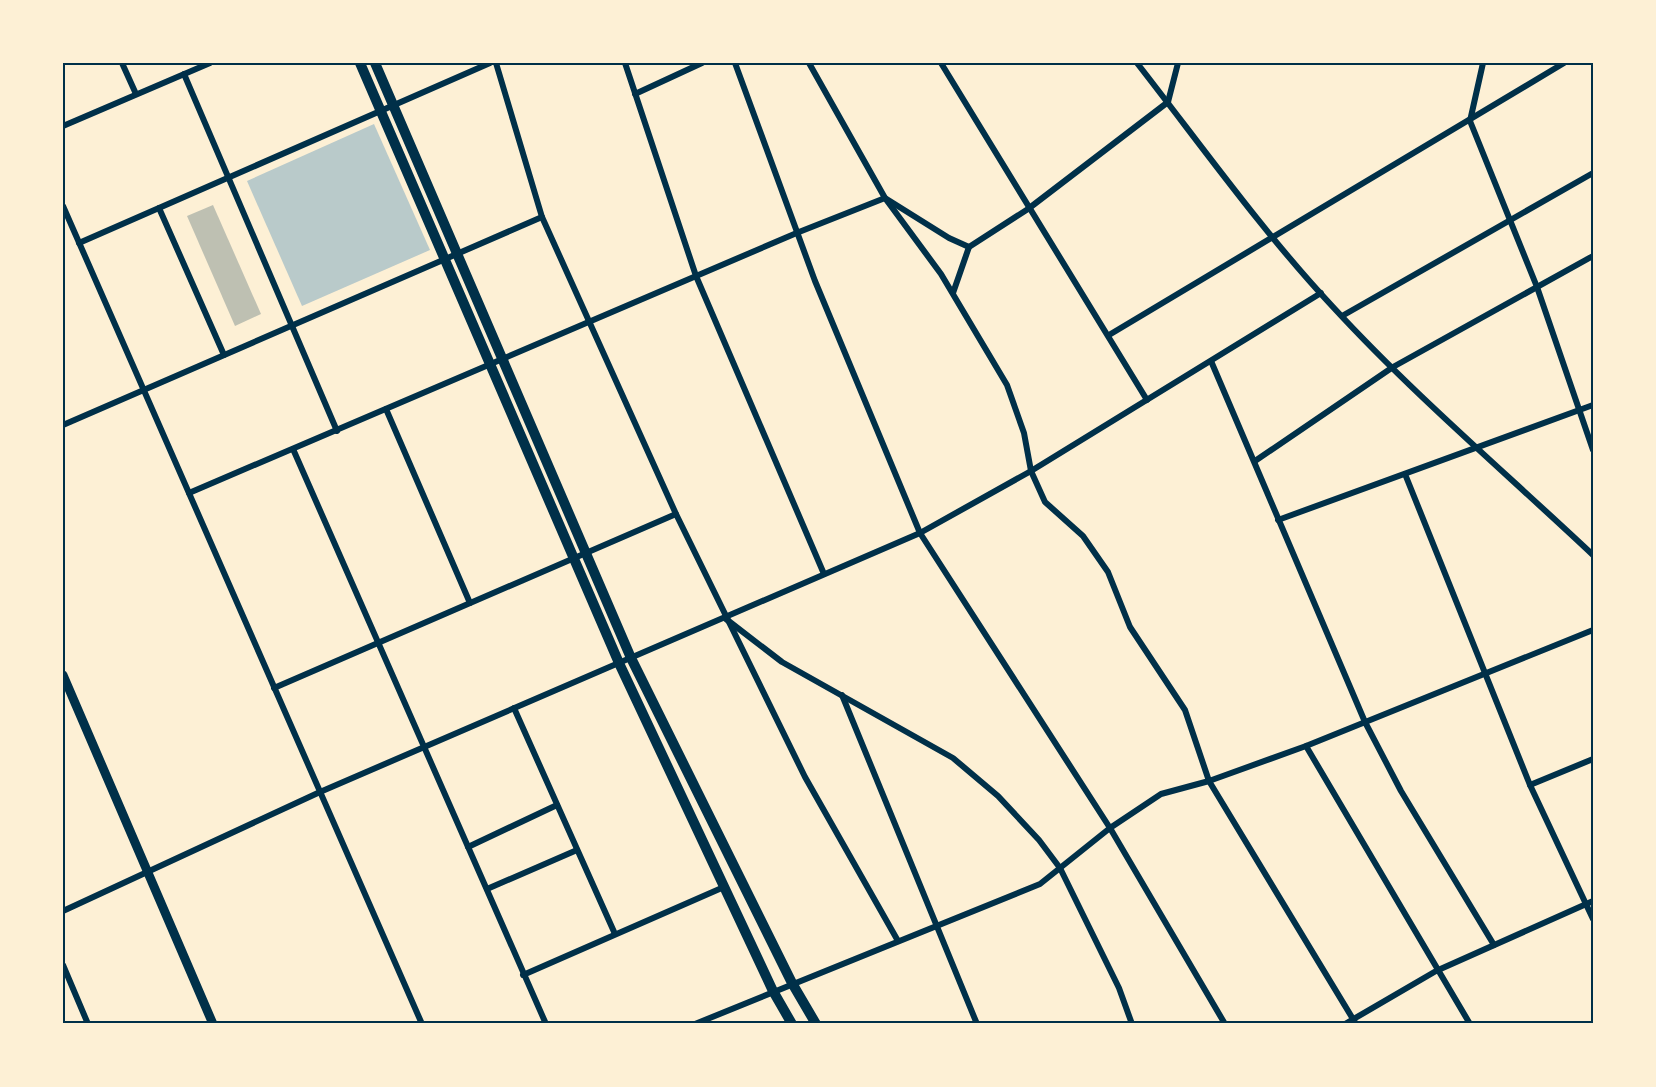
<svg xmlns="http://www.w3.org/2000/svg" width="1656" height="1087" viewBox="0 0 1656 1087" font-family="'Exo 2',sans-serif">
	<style>
		.green { fill: #b9caca }
		.building { fill: #bec0b2 }
		.lines { fill: none; stroke-linecap: round; stroke-linejoin: round }
		.minor { stroke: #003049; stroke-width: 6 }
		.tertiary { stroke: #003049; stroke-width: 9 }
		.secondary { stroke: #003049; stroke-width: 10 }
		.neatline { fill: none; stroke: #003049; stroke-width: 2 }
	</style>
	<rect width="100%" height="100%" fill="#fdf0d5"/>
	<path class="green" d="M 374,124 L 430,250 L 302,306 L 247,181 Z"/>
	<path class="building" d="M 213,205 L 261,314 L 235,326 L 187,216 Z"/>
	<g class="lines">
		<g class="minor">
			<path d="M 122,63 L 136,94"/>
			<path d="M 496,63 L 542,217 L 676,514 L 805,777 L 898,941"/>
			<path d="M 625,63 L 696,276 L 824,574"/>
			<path d="M 735,63 L 815,281 L 920,533 L 1110,828 L 1225,1024"/>
			<path d="M 809,63 L 885,198 L 941,274 L 1007,385 L 1024,433 L 1031,471 L 1045,502 L 1083,536 L 1108,572 L 1130,627 L 1185,710 L 1209,781 L 1356,1024"/>
			<path d="M 941,63 L 1147,400"/>
			<path d="M 1137,63 C 1201,145 1262,231 1333,307 C 1414,395 1506,473 1593,555"/>
			<path d="M 1483,63 L 1470,121 L 1537,287 L 1593,450"/>
			<path d="M 184,74 L 337,431"/>
			<path d="M 635,94 L 702,63"/>
			<path d="M 1168,102 L 1178,63"/>
			<path d="M 63,126 L 210,63"/>
			<path d="M 63,206 L 422,1024"/>
			<path d="M 159,208 L 224,355"/>
			<path d="M 79,243 L 490,63"/>
			<path d="M 953,293 L 969,247 L 1028,209 L 1168,102"/>
			<path d="M 1342,316 L 1593,173"/>
			<path d="M 1109,335 L 1564,63"/>
			<path d="M 1211,361 L 1365,722 L 1401,791 L 1494,945"/>
			<path d="M 386,409 L 470,603"/>
			<path d="M 63,425 L 542,217"/>
			<path d="M 293,449 L 546,1024"/>
			<path d="M 1255,461 L 1393,367 L 1593,256"/>
			<path d="M 1405,474 L 1530,785 L 1593,919"/>
			<path d="M 189,493 L 799,232 L 885,198 L 949,238 L 969,247"/>
			<path d="M 1278,520 L 1593,405"/>
			<path d="M 726,619 L 782,662 L 953,758 L 998,796 L 1039,840 L 1060,868 L 1119,988 L 1132,1024"/>
			<path d="M 274,688 L 676,514"/>
			<path d="M 842,695 L 977,1024"/>
			<path d="M 514,708 L 615,934"/>
			<path d="M 1306,746 L 1470,1024"/>
			<path d="M 1530,785 L 1593,759"/>
			<path d="M 468,847 L 557,805"/>
			<path d="M 487,889 L 577,850"/>
			<path d="M 63,911 L 320,792 L 920,533 L 1031,471 L 1321,293"/>
			<path d="M 63,965 L 88,1024"/>
			<path d="M 523,975 L 724,887"/>
			<path d="M 695,1024 L 1040,884 L 1110,828 L 1161,794 L 1209,781 L 1306,746 L 1593,630"/>
			<path d="M 1345,1024 L 1436,971 L 1593,901"/>
		</g>
		<path class="tertiary" d="M 63,675 L 213,1024"/>
		<g class="secondary">
			<path d="M 360,63 L 619,663 L 773,991 L 792,1024"/>
			<path d="M 375,63 L 631,658 L 792,983 L 816,1024"/>
		</g>
	</g>
	<rect width="1656" height="1087" fill="none" stroke="#fdf0d5" stroke-width="129"/>
	<rect x="64" y="64" width="1528" height="958" class="neatline"/>
</svg>
